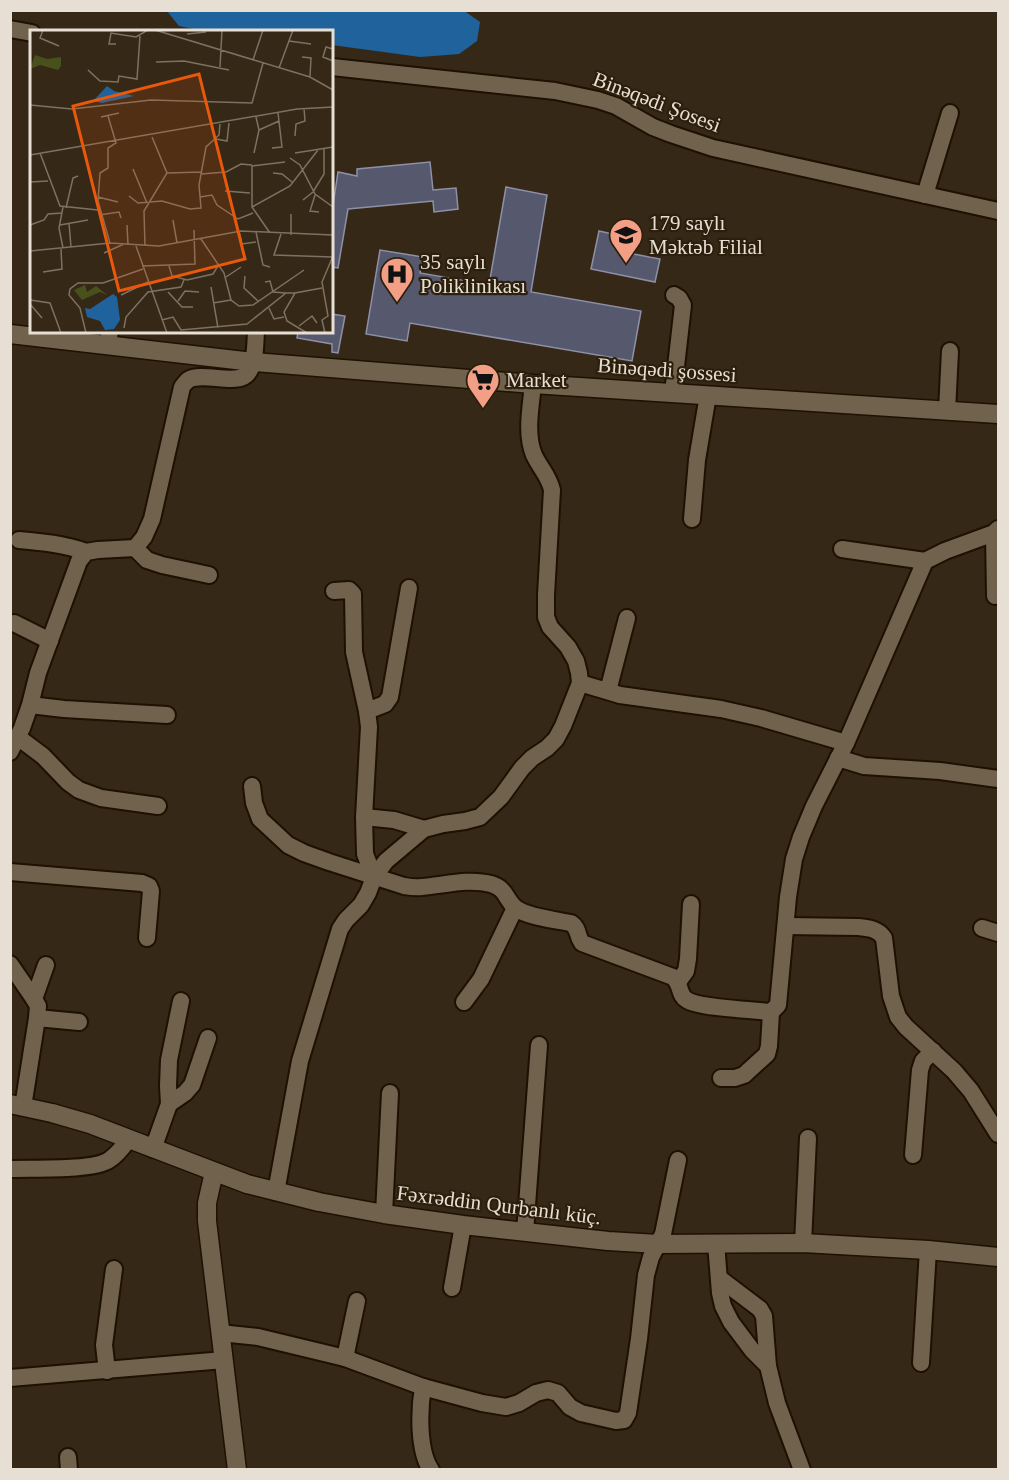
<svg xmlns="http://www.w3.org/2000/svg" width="1009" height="1480" viewBox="0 0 1009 1480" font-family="Georgia,serif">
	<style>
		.water { fill: #20639c }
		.building { fill: #56586e; stroke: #8e90a8; stroke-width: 1.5 }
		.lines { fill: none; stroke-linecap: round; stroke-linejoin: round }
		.street-casing { stroke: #1d1102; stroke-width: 20 }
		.secondary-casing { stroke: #1d1102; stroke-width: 21 }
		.street { stroke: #71624e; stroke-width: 16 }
		.secondary { stroke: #71624e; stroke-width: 18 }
		.labels { text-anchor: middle; stroke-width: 4.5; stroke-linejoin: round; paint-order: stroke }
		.street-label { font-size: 21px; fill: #e8dfd4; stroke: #2c1f0c }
		.poi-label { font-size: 21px; fill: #e8dfd4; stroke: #2c1f0c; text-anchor: start }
		.inset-road { fill: none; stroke: #7d7162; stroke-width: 1.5 }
		.view { fill: #e8590c; fill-opacity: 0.15; stroke: #e8590c; stroke-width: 3 }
		.inset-edge { fill: none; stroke: #e8dfd4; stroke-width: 3 }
	</style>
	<rect width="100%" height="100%" fill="#362816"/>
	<path class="water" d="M 463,10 L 480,22 L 477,41 L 459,54 L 420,57 L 332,45 L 332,32 L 204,31 L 179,26 L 167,11 Z"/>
	<g class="building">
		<path d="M 430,162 L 433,190 L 456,188 L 458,209 L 434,212 L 433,201 L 348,209 L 338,268 L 332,267 L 332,212 L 338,172 L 357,176 L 357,169 Z"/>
		<path d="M 506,187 L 547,195 L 531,292 L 641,311 L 632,361 L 410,323 L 407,341 L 366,334 L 380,250 L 423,257 L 420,273 L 489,285 Z"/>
		<path d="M 599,231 L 626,237 L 623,252 L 660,259 L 655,282 L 591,269 Z"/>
		<path d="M 332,314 L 345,316 L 338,353 L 332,352 L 332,344 L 297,338 L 298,332 L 332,332 Z"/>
	</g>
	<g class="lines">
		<defs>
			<g id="street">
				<path d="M 10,29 L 32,33"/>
				<path d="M 332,67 L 555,91 L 598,100 L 616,106 L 653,127 L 671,134 L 713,148 L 998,211"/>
				<path d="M 925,195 L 950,113"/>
				<path d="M 107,345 L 110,332"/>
				<path d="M 673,393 L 683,305 L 679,298 L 674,295"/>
				<path d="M 947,411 L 950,351"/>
				<path d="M 692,519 L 697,460 L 708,395"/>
				<path d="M 994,533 L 995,596"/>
				<path d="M 19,540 C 42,542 64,544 86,552"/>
				<path d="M 135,548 L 147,560 L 162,565 L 209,575"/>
				<path d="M 842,549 L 925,561"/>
				<path d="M 334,591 L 349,590 L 353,594 L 354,652 L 367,711 L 369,727 L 364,817 L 365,854 L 374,877"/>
				<path d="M 14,623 L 50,641"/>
				<path d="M 580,683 L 620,695 L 721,709 L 761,718 L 846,743"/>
				<path d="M 608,691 L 627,618"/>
				<path d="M 30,705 L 64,709 L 167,715"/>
				<path d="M 367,711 L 385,704 L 390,697 L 409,588"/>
				<path d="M 19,738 L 43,756 L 68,782 L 79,790 L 101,798 L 158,806"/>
				<path d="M 10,752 L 22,728 L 30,705 L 38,673 L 79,561 L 86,552 L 98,550 L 135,548 L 144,537 L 152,519 L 182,387 C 182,386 188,380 188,380 C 203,371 238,387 248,373 C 256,363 255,344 256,332"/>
				<path d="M 838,758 L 864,766 L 940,771 L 998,779"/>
				<path d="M 252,786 L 254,803 L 260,819 L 288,845 L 304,853 L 329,862 L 404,886 C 410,887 416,888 422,887 C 445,885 469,878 491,884 C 508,889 505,901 517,909 C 529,917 556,920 571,923 C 580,929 576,935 582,943 L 673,977 C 682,985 678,995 687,1000 C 699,1008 753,1010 771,1012 L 778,1005 L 788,897 L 794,859 L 801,837 L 814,806 L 846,743 L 925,561 L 945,551 L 994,533 L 998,529"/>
				<path d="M 364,817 L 394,820 L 424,829"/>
				<path d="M 10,872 L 142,883 L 149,886 L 151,891 L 147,938"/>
				<path d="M 786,926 L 858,927 C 869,928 878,929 884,938 L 891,996 L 898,1017 L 906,1027 L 954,1071 L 971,1091 L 998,1134"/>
				<path d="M 982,928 L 998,933"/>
				<path d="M 10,964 L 34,999 L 38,1006 L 37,1018 L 23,1107"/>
				<path d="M 678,982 L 686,971 L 688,959 L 691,904"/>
				<path d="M 34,999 L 46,965"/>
				<path d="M 464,1002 L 481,979 L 515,908"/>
				<path d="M 37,1018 L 79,1022"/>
				<path d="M 721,1078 L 735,1078 L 744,1075 L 767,1054 L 769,1046 L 771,1012"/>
				<path d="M 169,1104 L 185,1093 L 192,1085 L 208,1038"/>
				<path d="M 153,1149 L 169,1104 L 168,1086 L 169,1060 L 181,1001"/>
				<path d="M 913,1155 L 920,1070 L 923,1061 L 933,1051"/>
				<path d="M 10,1169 C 32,1168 93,1171 109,1160 C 117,1155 123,1147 128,1140"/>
				<path d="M 276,1192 L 300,1061 L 340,929 L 346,920 L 361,905 L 368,893 L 374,877 L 386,861 L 424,829 L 443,824 L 465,821 L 480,817 L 501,797 L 522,768 L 532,758 L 547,748 L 556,739 L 563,726 L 580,683 L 579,673 L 576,661 L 568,647 L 550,627 L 546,617 L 546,595 L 552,490 C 549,476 540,468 534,455 C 525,434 531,406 533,384"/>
				<path d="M 384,1214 L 390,1093"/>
				<path d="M 525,1232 L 539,1045"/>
				<path d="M 716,1243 L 720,1293 L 723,1306 L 731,1322 L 752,1350 L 768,1366 L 777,1403 L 802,1470"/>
				<path d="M 803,1243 L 808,1138"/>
				<path d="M 719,1278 L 760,1309 L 764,1316 L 768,1366"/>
				<path d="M 452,1288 L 463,1225"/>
				<path d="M 220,1333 L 258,1337 L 345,1358 L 423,1387 L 482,1403 L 506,1407 L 519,1403 L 536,1393 L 548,1390 L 558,1393 L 570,1407 L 581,1413 L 616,1421 L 624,1420 L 628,1413 L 639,1339 L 646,1275 L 651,1257 L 663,1234 L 678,1160"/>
				<path d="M 345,1358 L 357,1301"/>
				<path d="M 921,1363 L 928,1250"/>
				<path d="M 107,1371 L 104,1345 L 114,1269"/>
				<path d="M 10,1378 L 224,1360"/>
				<path d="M 423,1387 C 419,1410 418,1451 431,1470"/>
				<path d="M 68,1457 L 69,1470"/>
			</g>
			<g id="secondary">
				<path d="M 10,334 L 253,362 L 343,369 L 533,384 L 998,414"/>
				<path d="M 10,1104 L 52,1113 L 90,1124 L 247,1184 L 319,1202 L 384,1214 L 463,1225 L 608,1241 L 658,1244 L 803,1243 L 928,1250 L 998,1257"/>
				<path d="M 214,1172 L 207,1203 L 207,1221 L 237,1470"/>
			</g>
		</defs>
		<use href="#street" class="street-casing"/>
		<use href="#secondary" class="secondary-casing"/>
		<use href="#street" class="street"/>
		<use href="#secondary" class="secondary"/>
	</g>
	<defs>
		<symbol id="school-pin" viewBox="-11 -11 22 30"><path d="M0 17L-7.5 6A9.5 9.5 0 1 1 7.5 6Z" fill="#f39f85" stroke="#2c1f0c"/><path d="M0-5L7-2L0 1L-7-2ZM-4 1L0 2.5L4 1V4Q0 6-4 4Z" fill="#111"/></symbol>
		<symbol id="hospital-pin" viewBox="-11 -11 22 30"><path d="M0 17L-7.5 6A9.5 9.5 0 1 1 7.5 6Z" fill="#f39f85" stroke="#2c1f0c"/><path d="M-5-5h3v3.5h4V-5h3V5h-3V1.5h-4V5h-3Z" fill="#111"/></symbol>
		<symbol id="supermarket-pin" viewBox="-11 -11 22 30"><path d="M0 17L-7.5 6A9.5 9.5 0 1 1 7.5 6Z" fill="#f39f85" stroke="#2c1f0c"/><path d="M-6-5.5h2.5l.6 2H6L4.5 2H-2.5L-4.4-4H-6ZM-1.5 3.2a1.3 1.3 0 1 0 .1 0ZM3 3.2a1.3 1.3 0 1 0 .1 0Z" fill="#111"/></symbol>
	</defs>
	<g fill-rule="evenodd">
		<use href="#school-pin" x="607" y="216" width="38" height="52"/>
		<use href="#hospital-pin" x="378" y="255" width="38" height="52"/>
		<use href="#supermarket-pin" x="464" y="361" width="38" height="52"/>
	</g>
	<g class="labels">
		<g class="street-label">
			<text transform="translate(657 102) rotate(21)" y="7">Binəqədi Şosesi</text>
			<text transform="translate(667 370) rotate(4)" y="7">Binəqədi şossesi</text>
			<text transform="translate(499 1205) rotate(7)" y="7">Fəxrəddin Qurbanlı küç.</text>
		</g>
		<g class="poi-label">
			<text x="649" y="230">179 saylı<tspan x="649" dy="24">Məktəb Filial</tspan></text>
			<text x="420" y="269">35 saylı<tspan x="420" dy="24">Poliklinikası</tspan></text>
			<text x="506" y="387">Market</text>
		</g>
	</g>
	<g transform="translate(30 30)">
		<rect width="303" height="303" fill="#362816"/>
		<path d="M 5,25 L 17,29 L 31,27 L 31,36 L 28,40 L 10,35 L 0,39 ZM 55,255 L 57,262 L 66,256 L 77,265 L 70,262 L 52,270 L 44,260 Z" fill="#48511b"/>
		<path d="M 77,56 L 84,61 L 104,66 L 72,73 L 63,71 ZM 83,264 L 87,267 L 90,290 L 84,299 L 75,300 L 70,291 L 57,287 L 55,278 L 60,279 Z" fill="#20639c"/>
		<path class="inset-road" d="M 13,0 L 10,8 L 29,16M 125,0 L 280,47 L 303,60M 157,4 L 176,2M 259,11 L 281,14M 86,14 L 79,14 L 81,3 L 106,7 L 118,0M 303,19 L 296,17 L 293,27 L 303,31M 272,27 L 281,28 L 280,47M 223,30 L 233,0M 126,32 L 154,31 L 199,40M 190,37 L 192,0M 249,38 L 263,0M 58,40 L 70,51 L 88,52 L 89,46 L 107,49 L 110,6M 0,75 L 42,79 L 121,70 L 222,73 L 233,33M 78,86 L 86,113 L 78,118 L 78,138 L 70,143 L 68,171 L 80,213M 71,87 L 89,83M 229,100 L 249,91M 265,106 L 266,94 L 275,91 L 274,78M 186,109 L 197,111 L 199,93M 242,118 L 252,117 L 248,83M 10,123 L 30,176 L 68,180M 224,123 L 229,100 L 226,87M 265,123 L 303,117M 0,125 L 267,79 L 303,77M 260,128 L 270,135 L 285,164 L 303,177M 103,139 L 117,173M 137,143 L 172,142M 243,143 L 252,144 L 262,152M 171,144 L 196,142 L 211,134 L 222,135M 0,152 L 18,151M 195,161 L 220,163M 285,165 L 280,181 L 289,182M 99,166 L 108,173 L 132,171 L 160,179 L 171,178 L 169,155 L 176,117 L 189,105 L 190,94M 68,167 L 88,172M 170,167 L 182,165 L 187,175 L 208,189 L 223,183M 273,170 L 283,162 L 294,144 L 294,119M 33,177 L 29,198 L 33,218M 222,177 L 260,156 L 288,120M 36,178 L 43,148 L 48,146M 261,184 L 261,205M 69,185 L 89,182 L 91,188M 143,190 L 147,213M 39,193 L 41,217M 0,195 L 14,190 L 18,184 L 32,183M 30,195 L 58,190M 97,195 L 98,215M 209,201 L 212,214 L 226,212M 226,202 L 233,235 L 240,237M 240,203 L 222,177 L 222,136 L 255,132M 251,204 L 244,225 L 302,227M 171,209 L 194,243 L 201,270 L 209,276 L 223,275 L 274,240M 106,216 L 137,303M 115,216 L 114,181 L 137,143 L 122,107M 0,221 L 80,213 L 129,216 L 211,201 L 303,205M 74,223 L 94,214M 112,236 L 165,234 L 164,200M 139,236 L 142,246 L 157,250 L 183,244 L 189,234M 13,242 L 32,239 L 31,219M 215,246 L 214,258 L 228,271M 196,247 L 211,237M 235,252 L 240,251 L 243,262 L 256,263M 181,257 L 188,298M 138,262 L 152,277 L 163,277M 91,265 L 118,252M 0,270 L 20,273 L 31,303M 148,271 L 155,261 L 169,262M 183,273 L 201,270M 0,274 L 12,288M 239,278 L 244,289 L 254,287M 132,290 L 143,287 L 151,300 L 217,294 L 256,263 L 265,263M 269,296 L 282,286 L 287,293M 94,298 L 96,287 L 118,262 L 151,257 L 154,250M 56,303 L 50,278 L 39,265 L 40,259 L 48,253 L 73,253 L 113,239M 277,303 L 257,291 L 254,282 L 265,263 L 292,258M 295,303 L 292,290 L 298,286 L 292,252 L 303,226"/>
		<path class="view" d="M 169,44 L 215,229 L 89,261 L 43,76 Z"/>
		<rect width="303" height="303" class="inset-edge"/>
	</g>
	<rect width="1009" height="1480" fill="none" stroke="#e8dfd4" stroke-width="24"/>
</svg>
